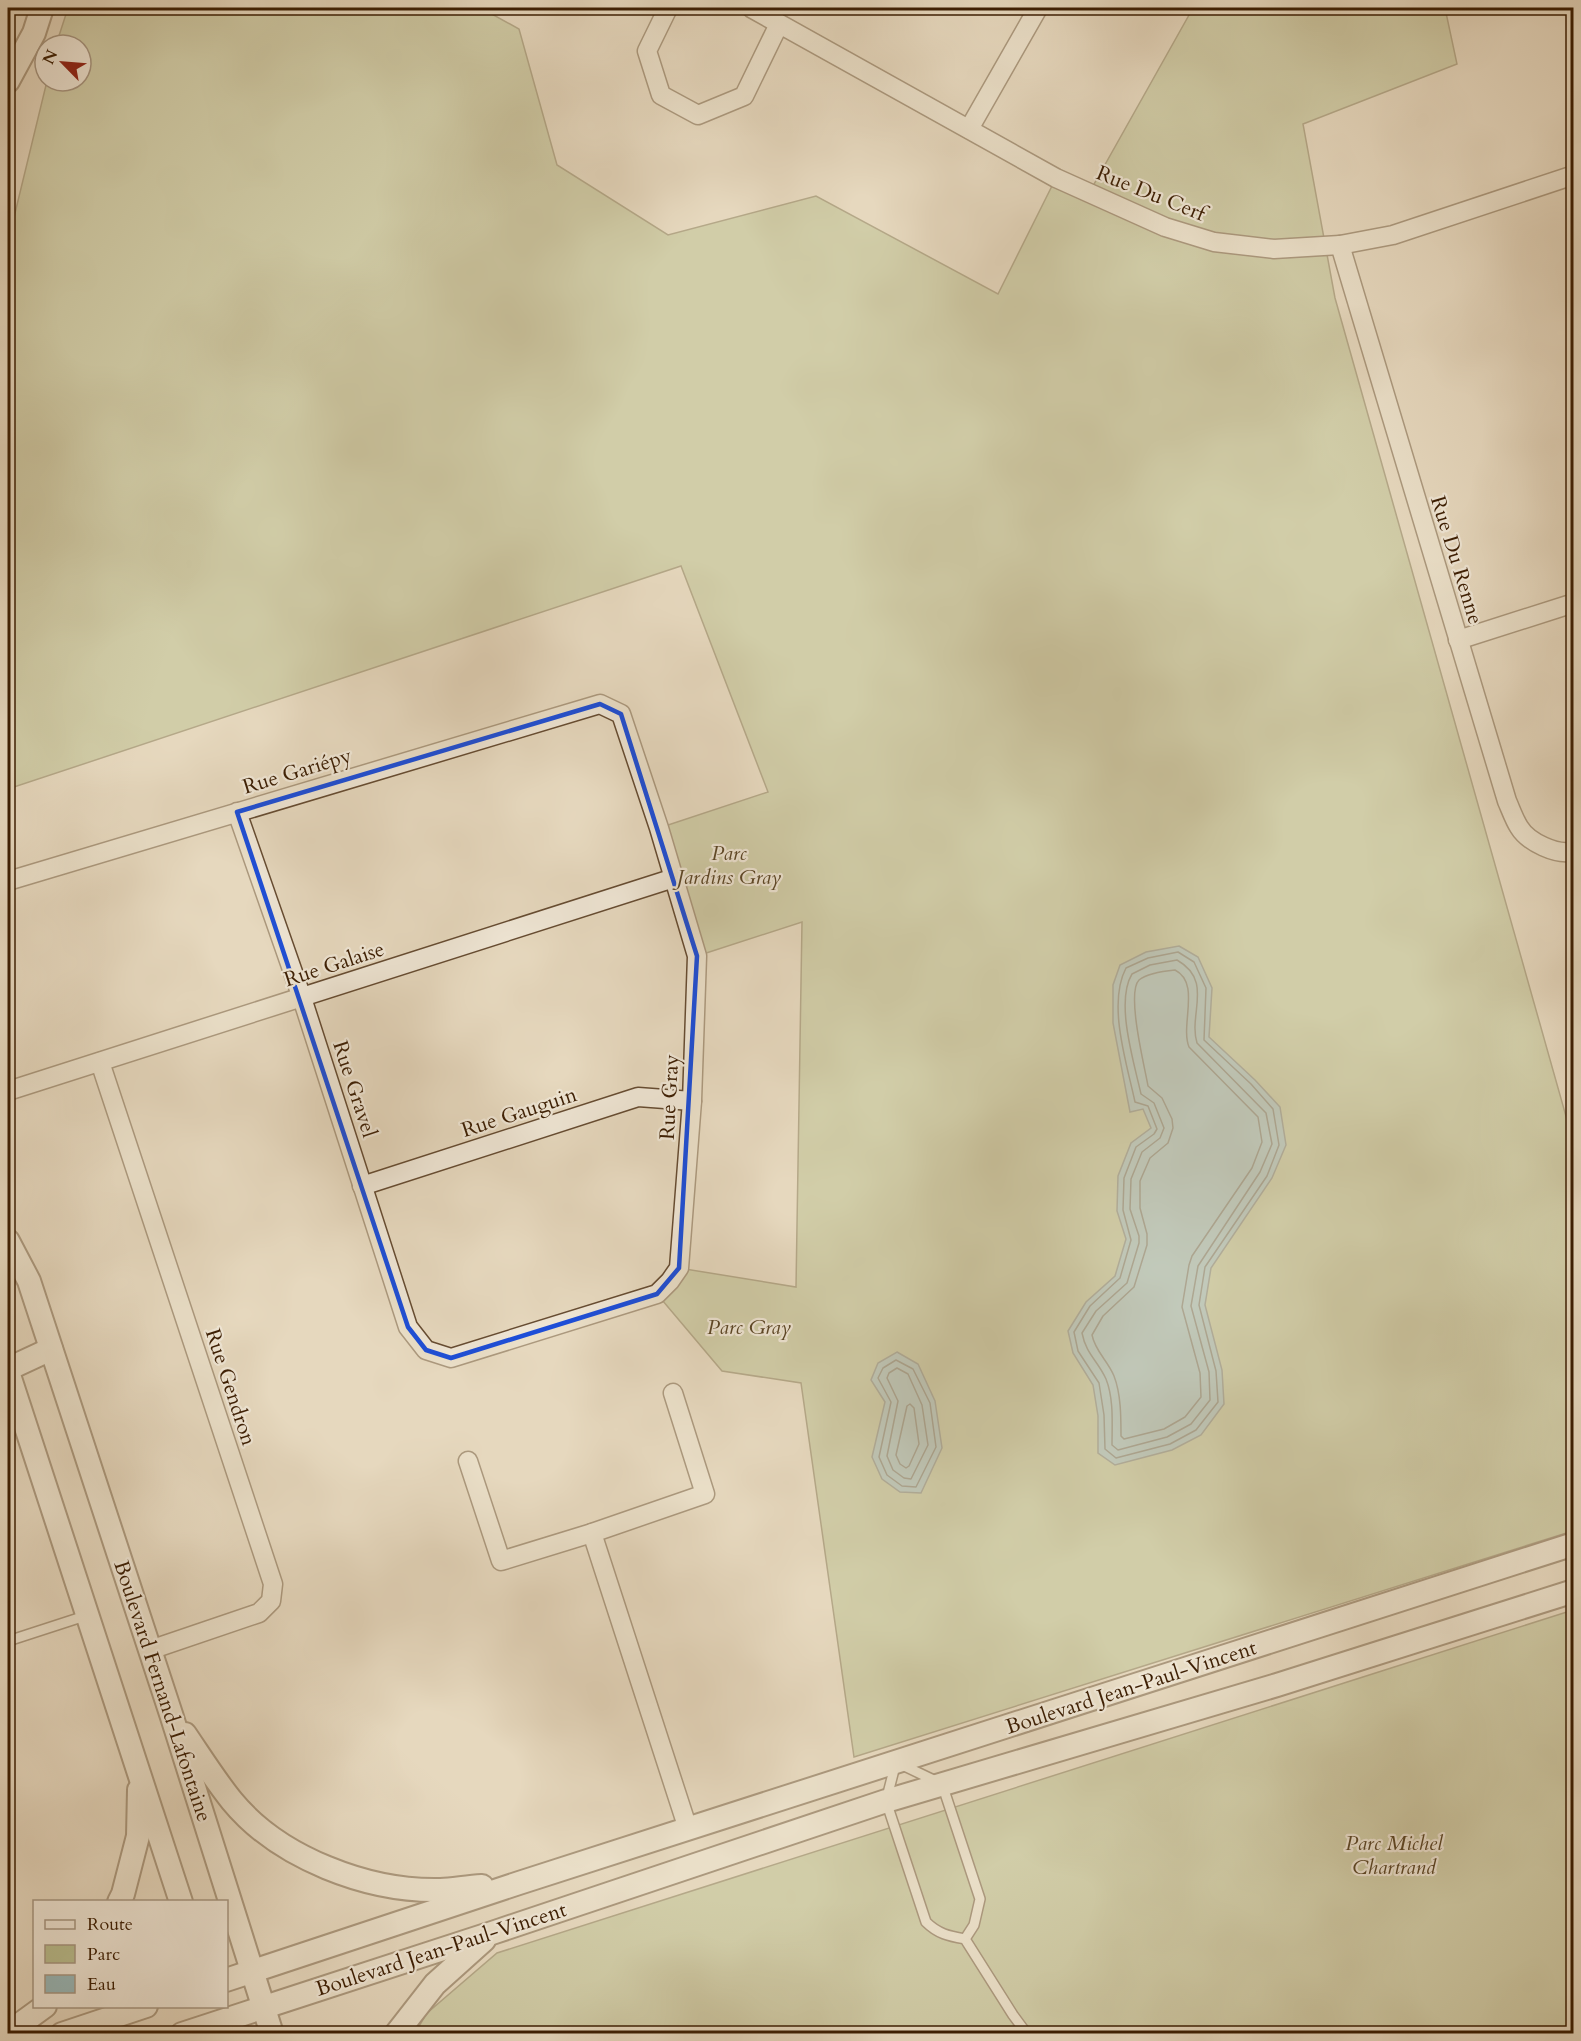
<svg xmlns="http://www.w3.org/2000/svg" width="1581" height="2041" viewBox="0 0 1581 2041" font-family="Cardo,serif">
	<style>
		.green { fill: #b9be8f; stroke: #7a6e49; stroke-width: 1.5 }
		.water { fill: #98b8b9; stroke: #737a70; stroke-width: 1.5 }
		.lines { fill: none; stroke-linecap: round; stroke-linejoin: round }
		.shore { stroke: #6a6b5e; stroke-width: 1.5 }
		.service-casing { stroke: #664c32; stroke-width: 12 }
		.minor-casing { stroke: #664c32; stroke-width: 21 }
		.tertiary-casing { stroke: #664c32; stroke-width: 26 }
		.service { stroke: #efe6d5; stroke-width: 9 }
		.minor { stroke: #efe6d5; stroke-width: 18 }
		.tertiary { stroke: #efe6d5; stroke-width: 22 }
		.marked { fill: none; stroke: #1d4ed8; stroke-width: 4.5; stroke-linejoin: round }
		.labels { text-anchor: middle; stroke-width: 4.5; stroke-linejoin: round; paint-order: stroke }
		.street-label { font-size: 21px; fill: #3c1e03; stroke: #efe6d5 }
		.park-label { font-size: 21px; font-style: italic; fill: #5b4626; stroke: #efe6d5 }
	</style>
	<rect width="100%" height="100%" fill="#e6d8be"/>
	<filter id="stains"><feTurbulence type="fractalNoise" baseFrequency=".00333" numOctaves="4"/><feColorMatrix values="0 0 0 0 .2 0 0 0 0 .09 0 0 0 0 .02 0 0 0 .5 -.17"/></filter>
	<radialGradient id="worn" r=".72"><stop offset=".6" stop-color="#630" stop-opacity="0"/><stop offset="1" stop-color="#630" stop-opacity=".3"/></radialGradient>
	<g class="green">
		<path d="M 68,8 L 481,8 L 519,29 L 557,165 L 668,235 L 816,196 L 998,294 L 1056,178 L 1089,193 L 1193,8 L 1445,8 L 1457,64 L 1303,124 L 1335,298 L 1573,1141 L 1573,1531 L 854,1757 L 801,1383 L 722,1371 L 657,1294 L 679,1268 L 796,1287 L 802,922 L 697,956 L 659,828 L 768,792 L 681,566 L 8,789 L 8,242 L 47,81 L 81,81 L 81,45 L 56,45 Z"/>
		<path d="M 1573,1610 L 1573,2033 L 415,2034 L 426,2014 L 497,1953 Z"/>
	</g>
	<g class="water">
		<path d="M 1179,946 L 1198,957 L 1212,988 L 1209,1037 L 1255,1080 L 1280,1107 L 1286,1145 L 1272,1178 L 1211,1268 L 1205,1305 L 1222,1370 L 1224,1404 L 1201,1435 L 1172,1450 L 1115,1465 L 1098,1453 L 1098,1416 L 1093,1385 L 1073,1353 L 1068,1331 L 1086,1302 L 1115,1276 L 1126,1239 L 1117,1211 L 1118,1176 L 1131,1143 L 1151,1128 L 1143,1109 L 1130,1112 L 1113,1023 L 1113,985 L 1120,965 L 1146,952 Z"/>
		<path d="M 897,1352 L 918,1364 L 935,1401 L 942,1448 L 921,1493 L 900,1492 L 882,1479 L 872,1457 L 885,1402 L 871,1380 L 878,1363 Z"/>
	</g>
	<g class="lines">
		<g class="shore">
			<path d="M 1178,952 L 1194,962 L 1206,988 L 1204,1040 L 1251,1084 L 1273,1109 L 1279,1145 L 1267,1176 L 1205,1267 L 1199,1305 L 1216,1371 L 1218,1402 L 1196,1430 L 1170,1444 L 1116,1458 L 1105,1449 L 1104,1415 L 1099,1383 L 1078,1351 L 1074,1332 L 1090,1306 L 1120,1278 L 1131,1240 L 1123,1210 L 1124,1178 L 1136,1147 L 1154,1134 L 1157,1129 L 1148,1106 L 1135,1102 C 1127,1064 1107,1004 1126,968 L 1148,958 Z"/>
			<path d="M 1177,960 C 1214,981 1188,1014 1197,1043 L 1266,1113 L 1272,1144 L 1260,1172 L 1198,1266 L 1191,1306 L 1209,1372 L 1210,1400 L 1191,1424 L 1167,1437 L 1118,1450 L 1112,1445 C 1112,1424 1114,1399 1106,1379 C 1098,1361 1086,1354 1082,1333 L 1096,1311 L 1127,1283 L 1139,1243 L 1139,1236 L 1130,1209 L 1131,1179 L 1142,1152 L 1160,1138 L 1164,1128 L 1154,1103 L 1141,1094 C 1134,1062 1115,1002 1132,974 L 1150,965 Z"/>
			<path d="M 1175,970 C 1201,983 1180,1025 1189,1047 L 1258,1117 L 1262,1142 L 1252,1168 L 1192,1256 L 1189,1265 L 1182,1307 L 1200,1373 L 1201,1397 L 1185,1417 L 1164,1429 L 1124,1439 L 1121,1436 C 1121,1417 1121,1394 1114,1376 C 1108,1361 1095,1351 1092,1335 L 1103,1316 L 1134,1287 L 1147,1245 L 1147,1234 L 1140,1208 L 1140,1181 L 1150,1158 L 1168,1143 L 1173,1128 L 1172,1119 L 1162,1098 L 1148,1086 C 1145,1068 1126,993 1139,980 C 1148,973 1164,971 1175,970 Z"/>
			<path d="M 896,1360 L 913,1369 L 930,1403 L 936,1447 L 916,1487 L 902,1486 L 887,1475 L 879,1457 L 891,1402 L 878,1378 L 883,1368 Z"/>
			<path d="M 897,1368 L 908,1374 L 922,1405 L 928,1445 L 911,1479 L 904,1478 L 893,1470 L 887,1456 L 898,1401 L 887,1378 L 889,1373 Z"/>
			<path d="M 910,1404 L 914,1408 L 919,1444 L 909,1466 L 906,1468 L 900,1464 L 896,1455 L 907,1406 Z"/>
		</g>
		<defs>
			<g id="service">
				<path d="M 8,1641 L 88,1615"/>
				<path d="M 965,1939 L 974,1925 L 980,1899 L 942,1784 L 896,1762 L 886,1801 L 926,1922 C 938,1934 949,1936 965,1939 L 1013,2015 L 1027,2034"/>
			</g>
			<g id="minor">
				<path d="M 668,8 L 647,51 L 661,95 L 698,115 L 744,96 L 779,24"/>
				<path d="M 751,8 L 1056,178 L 1165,227 L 1214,242 L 1274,249 L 1340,245 L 1393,235 L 1574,175"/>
				<path d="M 969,129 L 1038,8"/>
				<path d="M 1340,245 L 1507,801 C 1511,810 1514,819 1519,827 C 1528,842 1557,856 1574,851"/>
				<path d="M 1458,640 L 1574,603"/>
				<path d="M 8,881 L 600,704 L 621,714 L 659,828 L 697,956 L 692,1101 L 679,1268 L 670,1281 L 657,1294 L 451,1358 L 426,1350 L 408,1327 L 302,998 L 237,812"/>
				<path d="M 100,1062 L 273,1584 L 271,1601 L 259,1613 L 150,1650"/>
				<path d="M 8,1091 L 674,878"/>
				<path d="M 362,1186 L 638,1097 L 692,1101"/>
				<path d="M 673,1393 L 705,1494 L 592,1533 L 688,1829"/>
				<path d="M 468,1461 L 501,1561 L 592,1533"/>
			</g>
			<g id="tertiary">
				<path d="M 8,81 L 34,33 L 42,8"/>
				<path d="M 8,1241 L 29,1281 L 171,1714 L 272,2034"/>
				<path d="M 8,1369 L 51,1349"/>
				<path d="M 8,1372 L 181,1902"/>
				<path d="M 185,1734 C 200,1756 215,1780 232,1801 C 279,1858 368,1892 441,1890 C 454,1889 468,1887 482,1886"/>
				<path d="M 119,1902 L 123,1894 L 138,1836 L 139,1790"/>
				<path d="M 226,1980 L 519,1883 L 1574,1544"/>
				<path d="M 8,2033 L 45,2006"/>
				<path d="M 62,2034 L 146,2006"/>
				<path d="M 182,2034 L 492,1933 L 886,1801 L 1277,1685 L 1574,1591"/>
				<path d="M 396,2034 L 435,1984 L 484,1940"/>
			</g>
		</defs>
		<use href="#service" class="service-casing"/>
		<use href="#minor" class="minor-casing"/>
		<use href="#tertiary" class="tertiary-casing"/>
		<use href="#service" class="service"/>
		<use href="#minor" class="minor"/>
		<use href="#tertiary" class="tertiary"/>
	</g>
	<path d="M0 0H1581V2041H0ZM 600,704 L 621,714 L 697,956 L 679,1268 L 657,1294 L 451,1358 L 426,1350 L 408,1327 L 237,812 Z" fill="#e6d8be" fill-opacity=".55" fill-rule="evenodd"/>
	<path class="marked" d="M 600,704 L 621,714 L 697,956 L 679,1268 L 657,1294 L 451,1358 L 426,1350 L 408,1327 L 237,812 Z"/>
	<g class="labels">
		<g class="street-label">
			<text transform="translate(1151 193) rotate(22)" y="7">Rue Du Cerf</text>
			<text transform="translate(1457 560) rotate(73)" y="7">Rue Du Renne</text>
			<text transform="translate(297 771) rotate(-17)" y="7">Rue Gariépy</text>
			<text transform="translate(334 964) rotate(-18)" y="7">Rue Galaise</text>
			<text transform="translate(355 1089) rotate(72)" y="7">Rue Gravel</text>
			<text transform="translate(669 1097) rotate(-87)" y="7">Rue Gray</text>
			<text transform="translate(519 1112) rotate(-18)" y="7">Rue Gauguin</text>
			<text transform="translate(231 1387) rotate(72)" y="7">Rue Gendron</text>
			<text transform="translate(1131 1687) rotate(-18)" y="7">Boulevard Jean-Paul-Vincent</text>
			<text transform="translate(163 1691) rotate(72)" y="7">Boulevard Fernand-Lafontaine</text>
			<text transform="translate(441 1949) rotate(-18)" y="7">Boulevard Jean-Paul-Vincent</text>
		</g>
		<g class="park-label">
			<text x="729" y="860">Parc<tspan x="729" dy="24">Jardins Gray</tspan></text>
			<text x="749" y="1334">Parc Gray</text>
			<text x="1394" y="1850">Parc Michel<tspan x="1394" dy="24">Chartrand</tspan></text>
		</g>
	</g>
	<rect width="1581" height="2041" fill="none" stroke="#e6d8be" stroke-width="30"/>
	<rect x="9" y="9" width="1563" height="2023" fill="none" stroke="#3c1e03" stroke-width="3"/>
	<rect x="15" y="15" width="1551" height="2011" fill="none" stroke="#3c1e03" stroke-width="1.5"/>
	<rect x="33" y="1900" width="195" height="108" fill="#efe6d5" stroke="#a79681" stroke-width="1.5"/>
	<rect x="45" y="1920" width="30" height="9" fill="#efe6d5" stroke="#a79681" stroke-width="1.5"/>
	<text x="87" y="1930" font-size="18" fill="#3c1e03">Route</text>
	<rect x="45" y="1945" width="30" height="18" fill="#b9be8f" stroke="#a79681" stroke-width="1.5"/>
	<text x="87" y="1960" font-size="18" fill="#3c1e03">Parc</text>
	<rect x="45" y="1975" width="30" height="18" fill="#98b8b9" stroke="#a79681" stroke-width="1.5"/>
	<text x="87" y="1990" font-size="18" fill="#3c1e03">Eau</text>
	<g transform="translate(63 63) rotate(295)"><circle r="28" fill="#efe6d5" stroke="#a79681" stroke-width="1.5"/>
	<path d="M0-4.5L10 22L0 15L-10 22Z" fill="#8f2418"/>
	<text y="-9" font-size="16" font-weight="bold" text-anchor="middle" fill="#3c1e03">N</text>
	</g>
	<rect width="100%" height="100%" filter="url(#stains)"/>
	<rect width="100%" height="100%" fill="url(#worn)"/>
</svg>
